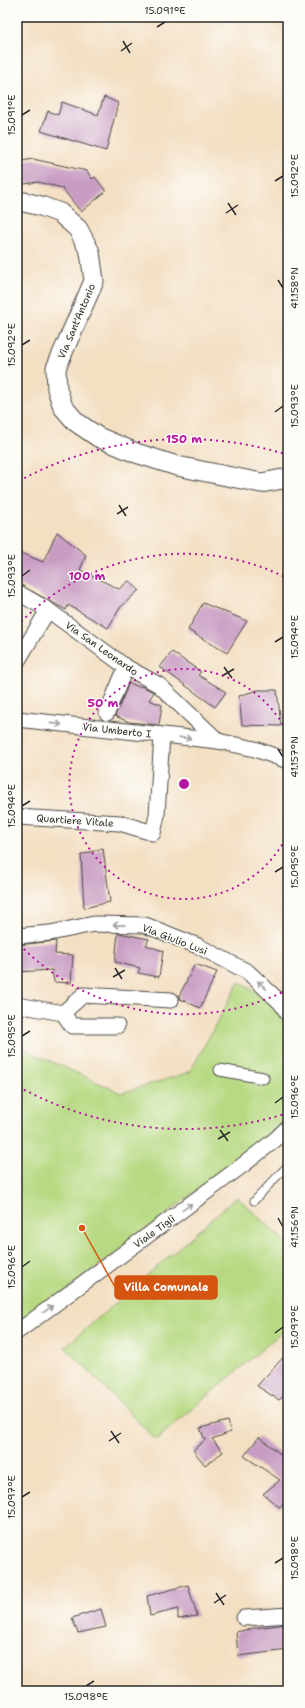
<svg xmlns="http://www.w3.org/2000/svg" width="305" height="1708" viewBox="0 0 305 1708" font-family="'Shantell Sans',sans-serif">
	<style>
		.green { fill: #b6d981; stroke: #708256 }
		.building { fill: #c89cc3 }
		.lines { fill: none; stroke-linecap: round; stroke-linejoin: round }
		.service-casing { stroke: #494642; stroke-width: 9 }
		.pedestrian-casing { stroke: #494642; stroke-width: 13 }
		.minor-casing { stroke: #494642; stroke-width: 17 }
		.tertiary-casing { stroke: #494642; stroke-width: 21 }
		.service { stroke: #fff; stroke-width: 7 }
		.pedestrian { stroke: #fff; stroke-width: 11 }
		.minor { stroke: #fff; stroke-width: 15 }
		.tertiary { stroke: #fff; stroke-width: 19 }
		.oneway { stroke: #a0a0a0 }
		.ticks { fill: none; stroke: #2b2b2b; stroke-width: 1.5 }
		.ring { fill: none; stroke: #b5179e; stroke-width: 2; stroke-dasharray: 2 4 }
		.labels { text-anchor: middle; stroke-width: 3; stroke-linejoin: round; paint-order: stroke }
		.street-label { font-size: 10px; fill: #2b2b2b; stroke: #fdfcf7 }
		.centre { fill: #b5179e; stroke: #fdfcf7; stroke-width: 2 }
		.ring-label { font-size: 12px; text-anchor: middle; font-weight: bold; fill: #b5179e; stroke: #fdfcf7; stroke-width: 3; stroke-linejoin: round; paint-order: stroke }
		.leader { fill: none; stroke: #d5540f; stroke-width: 1.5 }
		.callout-dot { fill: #d5540f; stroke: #fdfcf7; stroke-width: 1.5 }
		.callout { fill: #d5540f; stroke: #d5540f; stroke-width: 1.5 }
		.callout-label { font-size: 11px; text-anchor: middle; font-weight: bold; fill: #fff }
		.neatline { fill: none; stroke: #2b2b2b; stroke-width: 1.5 }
		.ticks-label { font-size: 10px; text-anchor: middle; fill: #2b2b2b }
	</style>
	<rect width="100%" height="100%" fill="#fdfcf7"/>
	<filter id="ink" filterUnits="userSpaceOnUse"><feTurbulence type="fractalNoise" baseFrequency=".025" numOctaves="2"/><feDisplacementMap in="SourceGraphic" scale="8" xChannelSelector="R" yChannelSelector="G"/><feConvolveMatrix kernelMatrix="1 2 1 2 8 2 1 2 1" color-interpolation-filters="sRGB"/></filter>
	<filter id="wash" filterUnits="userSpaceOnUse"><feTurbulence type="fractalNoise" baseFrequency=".012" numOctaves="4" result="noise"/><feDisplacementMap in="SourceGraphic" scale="16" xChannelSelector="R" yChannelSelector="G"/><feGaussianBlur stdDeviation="0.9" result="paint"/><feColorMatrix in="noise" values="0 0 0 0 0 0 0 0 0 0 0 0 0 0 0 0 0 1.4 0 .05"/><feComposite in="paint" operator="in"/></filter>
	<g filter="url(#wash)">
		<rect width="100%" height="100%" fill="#f3dfc2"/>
		<g class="green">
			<path d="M 239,982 L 270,1001 L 288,1027 L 288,1116 L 279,1127 L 17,1329 L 17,1046 L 121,1093 L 190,1072 Z"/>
			<path d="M 237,1197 L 288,1244 L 288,1327 L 156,1440 L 65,1347 Z"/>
		</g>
		<g id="blocks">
			<g class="building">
				<path d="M 104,97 L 118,103 L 106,151 L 41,131 L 48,111 L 58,115 L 62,102 L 98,115 Z"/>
				<path d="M 33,159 L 87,171 L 92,179 L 95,177 L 106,191 L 81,212 L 62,188 L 38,182 L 18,185 L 17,162 Z"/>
				<path d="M 57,532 L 86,555 L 80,570 L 119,589 L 129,581 L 139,590 L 120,608 L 108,628 L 68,605 L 66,610 L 17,583 L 17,551 L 43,562 Z"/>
				<path d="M 203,603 L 247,621 L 227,653 L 188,630 Z"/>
				<path d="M 172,652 L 201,672 L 198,675 L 226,692 L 215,707 L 160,667 Z"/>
				<path d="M 129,683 L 139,687 L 141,686 L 154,692 L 149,700 L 162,705 L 159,725 L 129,722 L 115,716 Z"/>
				<path d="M 257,690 L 277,690 L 281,726 L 242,725 L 239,696 Z"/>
				<path d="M 103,848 L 110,902 L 84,908 L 81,855 Z"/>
				<path d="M 118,933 L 149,939 L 146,945 L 163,951 L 159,977 L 138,973 L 140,968 L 115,962 Z"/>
				<path d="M 56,941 L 55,954 L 73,955 L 71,983 L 54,982 L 52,970 L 17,972 L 17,945 Z"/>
				<path d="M 195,964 L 217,972 L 200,1008 L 180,999 L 179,996 Z"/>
				<path d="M 288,1352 L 288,1392 L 279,1400 L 257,1386 Z"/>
				<path d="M 228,1421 L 231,1432 L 212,1439 L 223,1452 L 205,1465 L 193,1450 L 205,1440 L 200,1428 Z"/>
				<path d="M 259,1437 L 288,1460 L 288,1501 L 279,1507 L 263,1494 L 280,1480 L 244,1456 Z"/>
				<path d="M 188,1585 L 197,1616 L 178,1619 L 178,1609 L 150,1616 L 147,1596 Z"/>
				<path d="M 101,1609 L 106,1627 L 78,1633 L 72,1618 Z"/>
				<path d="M 288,1624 L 288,1650 L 238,1656 L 236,1632 L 254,1628 Z"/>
			</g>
		</g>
	</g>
	<g filter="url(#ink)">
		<use href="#blocks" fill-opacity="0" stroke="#494642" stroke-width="1"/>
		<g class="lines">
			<defs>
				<path id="service" d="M 254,1201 L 288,1165"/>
				<path id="pedestrian" d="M 220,1070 L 263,1078"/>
				<g id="minor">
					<path d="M 17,592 L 48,610 L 126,667 L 159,685 L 218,741 L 255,749 L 288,761"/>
					<path d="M 17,662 L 48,610"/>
					<path d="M 107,713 L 126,667"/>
					<path d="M 17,719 L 218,741"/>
					<path d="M 17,817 L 120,823 L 153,833 L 157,815 L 162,735"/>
					<path d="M 17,936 L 50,933 L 94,924 L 145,925 L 198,946 L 248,972 L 281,1003 L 288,1014"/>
					<path d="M 17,1005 L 63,1013 L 72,1026 L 117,1026"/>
					<path d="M 63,1013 L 83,995 L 171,1000"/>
					<path d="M 17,1332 L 243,1165 L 276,1139 L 288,1127"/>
					<path d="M 244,1618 L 288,1615"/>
				</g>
				<path id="tertiary" d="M 17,202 L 24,202 L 41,206 L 60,213 L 78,229 L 90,252 L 94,281 L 56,368 L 57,389 L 63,407 L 76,422 L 98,437 L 136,453 L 177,466 L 261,483 L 288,478"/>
			</defs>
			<use href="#service" class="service-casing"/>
			<use href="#pedestrian" class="pedestrian-casing"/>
			<use href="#minor" class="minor-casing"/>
			<use href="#tertiary" class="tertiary-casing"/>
			<use href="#service" class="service"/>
			<use href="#pedestrian" class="pedestrian"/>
			<use href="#minor" class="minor"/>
			<use href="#tertiary" class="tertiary"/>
		</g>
		<defs><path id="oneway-shaft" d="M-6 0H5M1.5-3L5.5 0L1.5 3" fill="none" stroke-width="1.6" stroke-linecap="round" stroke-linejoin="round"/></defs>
		<g class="oneway">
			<use href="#oneway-shaft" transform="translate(56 724) rotate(6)"/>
			<use href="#oneway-shaft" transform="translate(185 738) rotate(7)"/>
			<use href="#oneway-shaft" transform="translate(119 925) rotate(-179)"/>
			<use href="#oneway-shaft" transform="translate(262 985) rotate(-137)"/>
			<use href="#oneway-shaft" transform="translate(187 1207) rotate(-36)"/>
			<use href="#oneway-shaft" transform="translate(48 1309) rotate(-36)"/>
		</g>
	</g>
	<path class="ticks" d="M 157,27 L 165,22M 123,41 L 130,53M 121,51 L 132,43M 22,115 L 30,110M 275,181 L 283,176M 228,203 L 236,215M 226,213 L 238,205M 278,280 L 283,288M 22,345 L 30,340M 275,412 L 283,406M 119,505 L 126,516M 117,514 L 128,507M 22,576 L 30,570M 275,642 L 283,637M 224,667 L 232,678M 222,676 L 234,669M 278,749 L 283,757M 22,806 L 30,801M 275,872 L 283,867M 115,968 L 122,979M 113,977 L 125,970M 22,1036 L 30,1031M 275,1103 L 283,1097M 220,1130 L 228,1141M 218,1139 L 230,1132M 278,1218 L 283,1227M 22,1267 L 30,1261M 275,1333 L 283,1327M 111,1431 L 119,1443M 109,1441 L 121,1433M 22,1497 L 30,1492M 275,1563 L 283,1558M 216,1593 L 224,1605M 214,1603 L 226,1595M 86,1686 L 94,1681"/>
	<g class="ring">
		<path d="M288 834A115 115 0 1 1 288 734"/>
		<path d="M287 990A230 230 0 0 1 17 942M17 626A230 230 0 0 1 287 578"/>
		<path d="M288 1113A345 345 0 0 1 19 1087M19 481A345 345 0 0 1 288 455"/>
	</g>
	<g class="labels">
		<g class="street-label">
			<text transform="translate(76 321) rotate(-67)" y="4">Via Sant'Antonio</text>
			<text transform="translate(102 648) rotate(35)" y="4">Via San Leonardo</text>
			<text transform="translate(117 730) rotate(6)" y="4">Via Umberto I</text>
			<text transform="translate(75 820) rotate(4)" y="4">Quartiere Vitale</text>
			<text transform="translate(175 939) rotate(21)" y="4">Via Giulio Lusi</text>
			<text transform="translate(154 1231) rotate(-36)" y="4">Viale Tigli</text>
		</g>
	</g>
	<circle cx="184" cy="784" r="6" class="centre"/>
	<g class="ring-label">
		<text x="184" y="443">150 m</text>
		<text x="87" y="580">100 m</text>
		<text x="103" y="707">50 m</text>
	</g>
	<path class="leader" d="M82 1228L115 1287"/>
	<circle class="callout-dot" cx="82" cy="1228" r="4"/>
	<rect class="callout" x="115" y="1276" width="102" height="23" rx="4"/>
	<g class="callout-label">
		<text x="166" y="1291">Villa Comunale</text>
	</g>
	<rect width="305" height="1708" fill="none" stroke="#fdfcf7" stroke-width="44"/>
	<rect x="22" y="22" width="261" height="1664" class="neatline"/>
	<g class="ticks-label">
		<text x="165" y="14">15.091°E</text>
		<text transform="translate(11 115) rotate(-90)" y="4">15.091°E</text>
		<text transform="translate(294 176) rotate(-90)" y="4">15.092°E</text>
		<text transform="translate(294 288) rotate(-90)" y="4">41.158°N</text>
		<text transform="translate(11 345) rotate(-90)" y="4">15.092°E</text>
		<text transform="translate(294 406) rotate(-90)" y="4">15.093°E</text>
		<text transform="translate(11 576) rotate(-90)" y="4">15.093°E</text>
		<text transform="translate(294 637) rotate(-90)" y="4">15.094°E</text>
		<text transform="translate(294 757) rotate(-90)" y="4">41.157°N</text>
		<text transform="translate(11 806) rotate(-90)" y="4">15.094°E</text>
		<text transform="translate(294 867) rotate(-90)" y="4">15.095°E</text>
		<text transform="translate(11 1036) rotate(-90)" y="4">15.095°E</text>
		<text transform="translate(294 1097) rotate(-90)" y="4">15.096°E</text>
		<text transform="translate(294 1227) rotate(-90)" y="4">41.156°N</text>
		<text transform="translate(11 1267) rotate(-90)" y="4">15.096°E</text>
		<text transform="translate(294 1327) rotate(-90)" y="4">15.097°E</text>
		<text transform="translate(11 1497) rotate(-90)" y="4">15.097°E</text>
		<text transform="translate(294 1558) rotate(-90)" y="4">15.098°E</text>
		<text x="86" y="1700">15.098°E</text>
	</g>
</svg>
